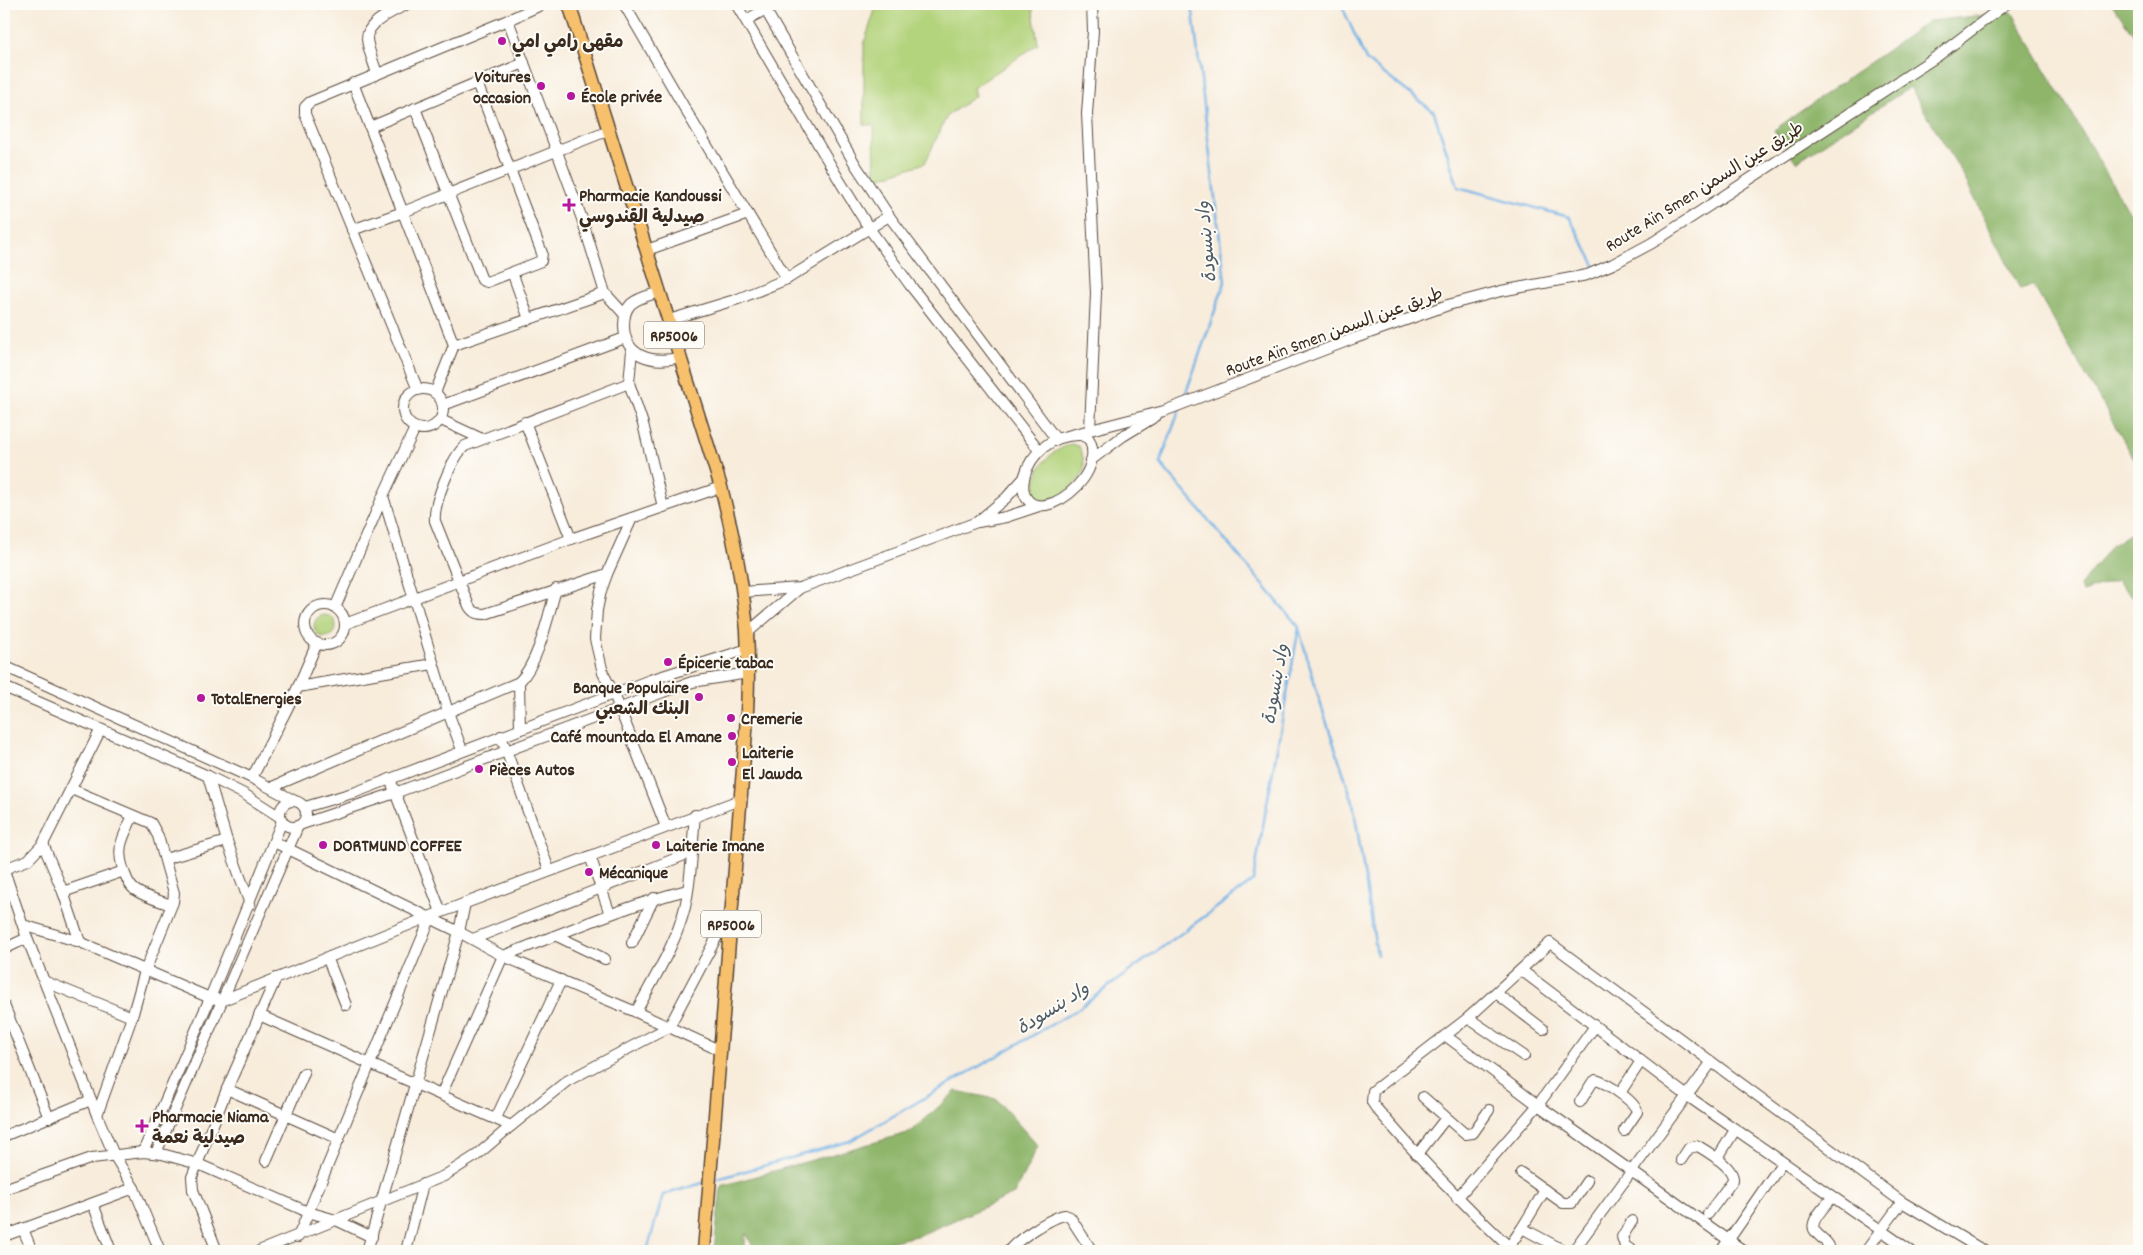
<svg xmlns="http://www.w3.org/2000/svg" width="2143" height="1255" viewBox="0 0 2143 1255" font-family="Dekko,'Playpen Sans Arabic',sans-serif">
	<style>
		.green { fill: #b3d37b; stroke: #777e4c }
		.forest { fill: #8eb56b; stroke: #647044 }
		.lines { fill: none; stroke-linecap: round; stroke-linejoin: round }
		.stream { stroke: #72b2e6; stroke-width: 2.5 }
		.minor-casing { stroke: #57473a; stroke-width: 12 }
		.major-casing { stroke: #57473a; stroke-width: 15 }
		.minor { stroke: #fff; stroke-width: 10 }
		.major { stroke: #f7c06c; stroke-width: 12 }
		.poi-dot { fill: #b5179e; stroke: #fdfcf7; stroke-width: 2 }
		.labels { text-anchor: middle; stroke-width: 4; stroke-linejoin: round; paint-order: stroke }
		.shield { fill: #fdfcf7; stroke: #75695f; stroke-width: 1 }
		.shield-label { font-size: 16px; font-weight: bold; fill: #3b2a1e }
		.poi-label { font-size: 18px; font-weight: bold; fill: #3b2a1e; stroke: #fdfcf7; text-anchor: start }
		.street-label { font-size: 18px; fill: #3b2a1e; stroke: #fdfcf7 }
		.water-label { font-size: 19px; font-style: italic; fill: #4e5a64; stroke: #fdfcf7 }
	</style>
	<rect width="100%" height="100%" fill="#fdfcf7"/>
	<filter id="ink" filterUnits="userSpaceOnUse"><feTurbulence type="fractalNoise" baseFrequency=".02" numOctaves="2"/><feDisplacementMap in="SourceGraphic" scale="10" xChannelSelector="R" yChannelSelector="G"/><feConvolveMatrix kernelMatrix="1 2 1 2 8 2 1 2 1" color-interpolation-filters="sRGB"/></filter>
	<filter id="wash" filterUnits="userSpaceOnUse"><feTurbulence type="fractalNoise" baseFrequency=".0096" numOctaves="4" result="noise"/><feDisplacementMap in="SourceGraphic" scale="20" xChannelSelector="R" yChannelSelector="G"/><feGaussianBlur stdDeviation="1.12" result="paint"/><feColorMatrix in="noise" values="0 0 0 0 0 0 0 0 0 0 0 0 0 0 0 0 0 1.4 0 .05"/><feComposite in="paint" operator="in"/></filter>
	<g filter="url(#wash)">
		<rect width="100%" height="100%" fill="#f8ecdb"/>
		<g class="green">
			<path d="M 877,4 L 1032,4 L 1038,44 L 973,88 L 975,96 L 947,116 L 925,163 L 875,179 L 874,125 L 864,125 L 864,43 Z"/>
			<path d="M 1071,444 L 1079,446 C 1093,477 1076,482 1054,501 L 1038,500 C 1034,495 1034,492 1035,486 C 1038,463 1050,452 1071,444 Z"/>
			<circle cx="325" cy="626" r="11"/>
		</g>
		<g class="forest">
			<path d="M 2112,4 L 2133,4 L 2139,14 L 2139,43 Z"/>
			<path d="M 2012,12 L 2139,229 L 2139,467 L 2033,285 L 2020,289 L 1962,173 L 1910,87 L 1796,162 L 1774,130 L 1929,21 Z"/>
			<path d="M 2139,528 L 2139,603 L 2117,580 L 2083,592 L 2080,586 L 2111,546 Z"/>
			<path d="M 956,1091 L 996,1099 L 1038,1146 L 1014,1194 L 920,1235 L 851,1251 L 755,1251 L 746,1233 L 744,1251 L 714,1251 L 721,1186 L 911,1132 Z"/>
		</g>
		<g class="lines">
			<g class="stream">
				<path d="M 1341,4 L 1366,60 L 1434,112 L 1458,187 L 1569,217 L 1596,267"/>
				<path d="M 1183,401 L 1225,282 L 1192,4"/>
				<path d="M 1299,629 L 1320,702 L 1353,802 L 1377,955"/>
				<path d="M 714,1180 L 850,1141 L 1075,1011 L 1253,881 L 1299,627 L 1160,463 L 1180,408"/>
				<path d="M 647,1251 L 663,1195 L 706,1182"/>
			</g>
		</g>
	</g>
	<g filter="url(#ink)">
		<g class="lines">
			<defs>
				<g id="minor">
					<path d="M 624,4 L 688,114 L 787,279"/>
					<path d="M 736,4 L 841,183 L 869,228 L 910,285 L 1039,450"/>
					<path d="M 762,4 L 855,164 L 889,216 L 1056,439"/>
					<path d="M 508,20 L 582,219 L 605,293 L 625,315"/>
					<path d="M 746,20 L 776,4"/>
					<path d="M 377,74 C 374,63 368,50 367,39 C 366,22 395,11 407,4"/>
					<path d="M 353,83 L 454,345 L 435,393"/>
					<path d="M 415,108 L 482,280 L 487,282 L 541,261 L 542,253 L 477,83"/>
					<path d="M 370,127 L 524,63"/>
					<path d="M 352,230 L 403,212 L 609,130"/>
					<path d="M 647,250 L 748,214"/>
					<path d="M 512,272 L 529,319"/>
					<path d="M 660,292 C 651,295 639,297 631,304 C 625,310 624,317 624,325 C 624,358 654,364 681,357"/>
					<path d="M 669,320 L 738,299 L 787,279 L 889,216"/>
					<path d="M 454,345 L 605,293"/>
					<path d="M 632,350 L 629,383 L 643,424 L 663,507"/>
					<circle cx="423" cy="409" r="20"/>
					<path d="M 418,390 L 305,114 L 305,107 L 310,102 L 508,20 L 543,4"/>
					<path d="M 443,405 L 625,338"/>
					<path d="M 441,420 L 482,439"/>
					<path d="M 525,422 L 571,539"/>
					<path d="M 1090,429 L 1096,293 L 1087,114 L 1093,31 L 1092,4"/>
					<path d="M 1071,435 L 1164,411 L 1355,338 L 1448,305 L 1501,291 L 1587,275 L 1613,264 L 1652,243 L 1939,55 L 2006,4"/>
					<path d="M 1081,435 L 1089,439 C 1096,452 1091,468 1083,479 C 1075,490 1065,498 1053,503 C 1003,521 1019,433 1081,435 Z"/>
					<path d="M 1091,460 L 1123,436 L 1156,416"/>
					<path d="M 383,496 L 448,712 L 462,750"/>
					<path d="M 632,518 L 607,574 L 601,591 L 597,610 L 595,639 L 603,673 L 614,694 L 666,827"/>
					<path d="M 978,522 L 1006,517 L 1039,506"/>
					<path d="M 607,574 L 485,614 C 478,614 473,613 469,606 L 435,521 C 433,504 452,457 465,446 L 629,383"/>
					<path d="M 743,592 L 800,588 L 977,522 L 1006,498 L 1024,478"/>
					<circle cx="325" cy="625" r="20"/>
					<path d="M 335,608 L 383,496 L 415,428"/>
					<path d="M 345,624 L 571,539 L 721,487"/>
					<path d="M 747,633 L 800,588"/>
					<path d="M 4,666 L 252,778 L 293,800"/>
					<path d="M 519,682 L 520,729"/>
					<path d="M 4,687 L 208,776 L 244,794 L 280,817"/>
					<path d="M 298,687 L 433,664"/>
					<path d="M 501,736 L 549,870"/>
					<path d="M 208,776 L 227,841 L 250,904"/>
					<path d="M 252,778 L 298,687 L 317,643"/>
					<path d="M 390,779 L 441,912"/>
					<path d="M 272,787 L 519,682 C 539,662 548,616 556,589"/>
					<path d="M 71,789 L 151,823 L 158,836 L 174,893 L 173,902 L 145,971 L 132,1017 L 97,1115"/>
					<circle cx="293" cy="814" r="13"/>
					<path d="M 305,807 L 356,792 L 650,680 L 748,649"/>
					<path d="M 133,816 C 122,839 115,849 125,874 C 127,880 130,886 135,890 C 145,897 160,901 171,905"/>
					<path d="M 302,824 L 395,793 L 663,692 L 692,682 L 748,673"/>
					<path d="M 274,842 L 459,932 L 503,956 L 636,1012 L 721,1051"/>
					<path d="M 43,844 L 63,892 L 80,942"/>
					<path d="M 590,856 L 610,914"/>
					<path d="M 165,859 L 227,841"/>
					<path d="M 4,869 L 28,860 L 43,844 L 100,731"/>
					<path d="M 4,870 L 27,938 L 97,1115 L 114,1155 L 134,1188 L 160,1251"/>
					<path d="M 63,892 L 124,871"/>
					<path d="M 23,925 L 80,942 L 210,998 L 223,1000 L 426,918 L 742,799"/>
					<path d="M 557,936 L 605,959"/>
					<path d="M 473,939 L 692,852"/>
					<path d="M 632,943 L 654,898"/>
					<path d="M 4,949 L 27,938"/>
					<path d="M 327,957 L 346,1005"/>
					<path d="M 1521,970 L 1686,1095 L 1911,1251"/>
					<path d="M 46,982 L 132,1017"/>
					<path d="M 1496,993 L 1543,1029"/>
					<path d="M 4,1005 L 49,1118"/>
					<path d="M 636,1012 C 654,978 676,944 685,907 C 692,878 692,845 695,815"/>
					<path d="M 259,1015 L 511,1126 L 567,1081 L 669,1027 L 730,912"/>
					<path d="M 1468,1018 L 1524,1056"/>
					<path d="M 1446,1036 L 1538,1105 L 1744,1251"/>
					<path d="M 227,1089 L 339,1139"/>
					<path d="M 1620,1093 L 1641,1061"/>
					<path d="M 441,1095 L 503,956 C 564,933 624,906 687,890"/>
					<path d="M 1423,1097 L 1465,1134 L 1473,1133 L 1489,1110"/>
					<path d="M 1580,1102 L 1592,1083 L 1596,1080 C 1607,1083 1636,1102 1637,1112 L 1624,1131"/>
					<path d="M 496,1118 L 561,980"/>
					<path d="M 4,1136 L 91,1100"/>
					<path d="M 143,1152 L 210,998 L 282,821"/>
					<path d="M 156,1153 L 298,826"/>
					<path d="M 1417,1155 L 1446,1118"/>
					<path d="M 1717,1159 L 1735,1130"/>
					<path d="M 1681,1160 L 1689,1148 L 1698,1146 C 1708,1152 1734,1167 1733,1180 L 1708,1214"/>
					<path d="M 266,1161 L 304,1073"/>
					<path d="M 1521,1173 L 1563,1203 L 1572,1203 L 1587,1181"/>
					<path d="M 4,1189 L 92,1158 L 143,1152 L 162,1154 L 198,1164 L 308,1212 L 336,1220 L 372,1237"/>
					<path d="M 1457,1198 L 1538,1105 L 1595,1026"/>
					<path d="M 93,1204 L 111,1251"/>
					<path d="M 1632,1221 L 1622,1237 L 1625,1246 L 1633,1251"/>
					<path d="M 1522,1228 L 1545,1190"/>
					<path d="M 23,1229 L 32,1251"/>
					<path d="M 4,1236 L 134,1188"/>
					<path d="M 298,1237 L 430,919"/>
					<path d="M 217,1251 L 193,1190 L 192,1177 L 227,1089 L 276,978"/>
					<path d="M 259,1251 L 444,1176 L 477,1155 L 511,1126"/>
					<path d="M 367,1251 L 459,932 L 465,903"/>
					<path d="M 406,1251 L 423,1184"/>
					<path d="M 1009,1251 C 1016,1240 1052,1217 1065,1215 L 1070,1217 L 1092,1251"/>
					<path d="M 1565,1251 L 1522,1228 L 1509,1247 C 1462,1203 1418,1157 1376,1108 L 1372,1102 L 1373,1091 L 1468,1018 L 1550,943 L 1902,1202 L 1984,1251"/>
					<path d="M 1573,1251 L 1711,1063"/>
					<path d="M 1721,1251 L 1782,1163"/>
					<path d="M 1826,1251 L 1829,1246 C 1825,1239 1819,1237 1815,1231 C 1808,1222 1827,1204 1833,1197"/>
					<path d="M 1866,1251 L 1902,1202"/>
				</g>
				<path id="major" d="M 569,4 L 721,487 C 733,534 743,582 747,631 C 749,665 748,698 746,732 L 704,1251"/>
			</defs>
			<use href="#minor" class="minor-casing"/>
			<use href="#major" class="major-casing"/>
			<use href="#minor" class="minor"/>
			<use href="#major" class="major"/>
		</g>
	</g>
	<g class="poi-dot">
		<circle cx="502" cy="41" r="5"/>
		<circle cx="541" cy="86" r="5"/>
		<circle cx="571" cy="96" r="5"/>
		<path d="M566.5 197.5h5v5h5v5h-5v5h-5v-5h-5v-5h5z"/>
		<circle cx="668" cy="662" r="5"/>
		<circle cx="699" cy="697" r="5"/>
		<circle cx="201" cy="698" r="5"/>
		<circle cx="731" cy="718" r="5"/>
		<circle cx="732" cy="736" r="5"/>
		<circle cx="732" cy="762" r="5"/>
		<circle cx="479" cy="769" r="5"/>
		<circle cx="323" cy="845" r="5"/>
		<circle cx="656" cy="845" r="5"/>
		<circle cx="589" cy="872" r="5"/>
		<path d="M139.5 1118.5h5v5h5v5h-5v5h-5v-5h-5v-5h5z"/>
	</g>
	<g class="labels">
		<g class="shield">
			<rect x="644" y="321.5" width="60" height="27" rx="4"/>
			<rect x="701" y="910.5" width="60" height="27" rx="4"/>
		</g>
		<g class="shield-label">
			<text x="674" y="341">RP5006</text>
			<text x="731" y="930">RP5006</text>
		</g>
		<g class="poi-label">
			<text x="512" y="47">مقهى رامي امي</text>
			<text x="531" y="82" text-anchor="end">Voitures<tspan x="531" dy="21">occasion</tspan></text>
			<text x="581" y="102">École privée</text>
			<text x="579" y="201">Pharmacie Kandoussi<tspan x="579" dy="21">صيدلية القندوسي</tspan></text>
			<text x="678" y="668">Épicerie tabac</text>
			<text x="689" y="693" text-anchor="end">Banque Populaire<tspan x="689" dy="21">البنك الشعبي</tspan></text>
			<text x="211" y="704">TotalEnergies</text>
			<text x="741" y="724">Cremerie</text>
			<text x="722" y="742" text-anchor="end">Café mountada El Amane</text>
			<text x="742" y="758">Laiterie<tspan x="742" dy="21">El Jawda</tspan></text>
			<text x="489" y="775">Pièces Autos</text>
			<text x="333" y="851">DORTMUND COFFEE</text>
			<text x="666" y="851">Laiterie Imane</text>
			<text x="599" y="878">Mécanique</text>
			<text x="152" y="1122">Pharmacie Niama<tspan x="152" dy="21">صيدلية نعمة</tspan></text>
		</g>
		<g class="street-label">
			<text transform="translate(1704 186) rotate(-32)" y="6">Route Aïn Smen طريق عين السمن</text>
			<text transform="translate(1334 331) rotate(-20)" y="6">Route Aïn Smen طريق عين السمن</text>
		</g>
		<g class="water-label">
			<text transform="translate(1205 242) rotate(-95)" y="7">واد بنسودة</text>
			<text transform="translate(1274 684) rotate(-80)" y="7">واد بنسودة</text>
			<text transform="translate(1052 1007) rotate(-32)" y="7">واد بنسودة</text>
		</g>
	</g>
	<rect width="2143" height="1255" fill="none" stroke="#fdfcf7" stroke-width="20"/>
</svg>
